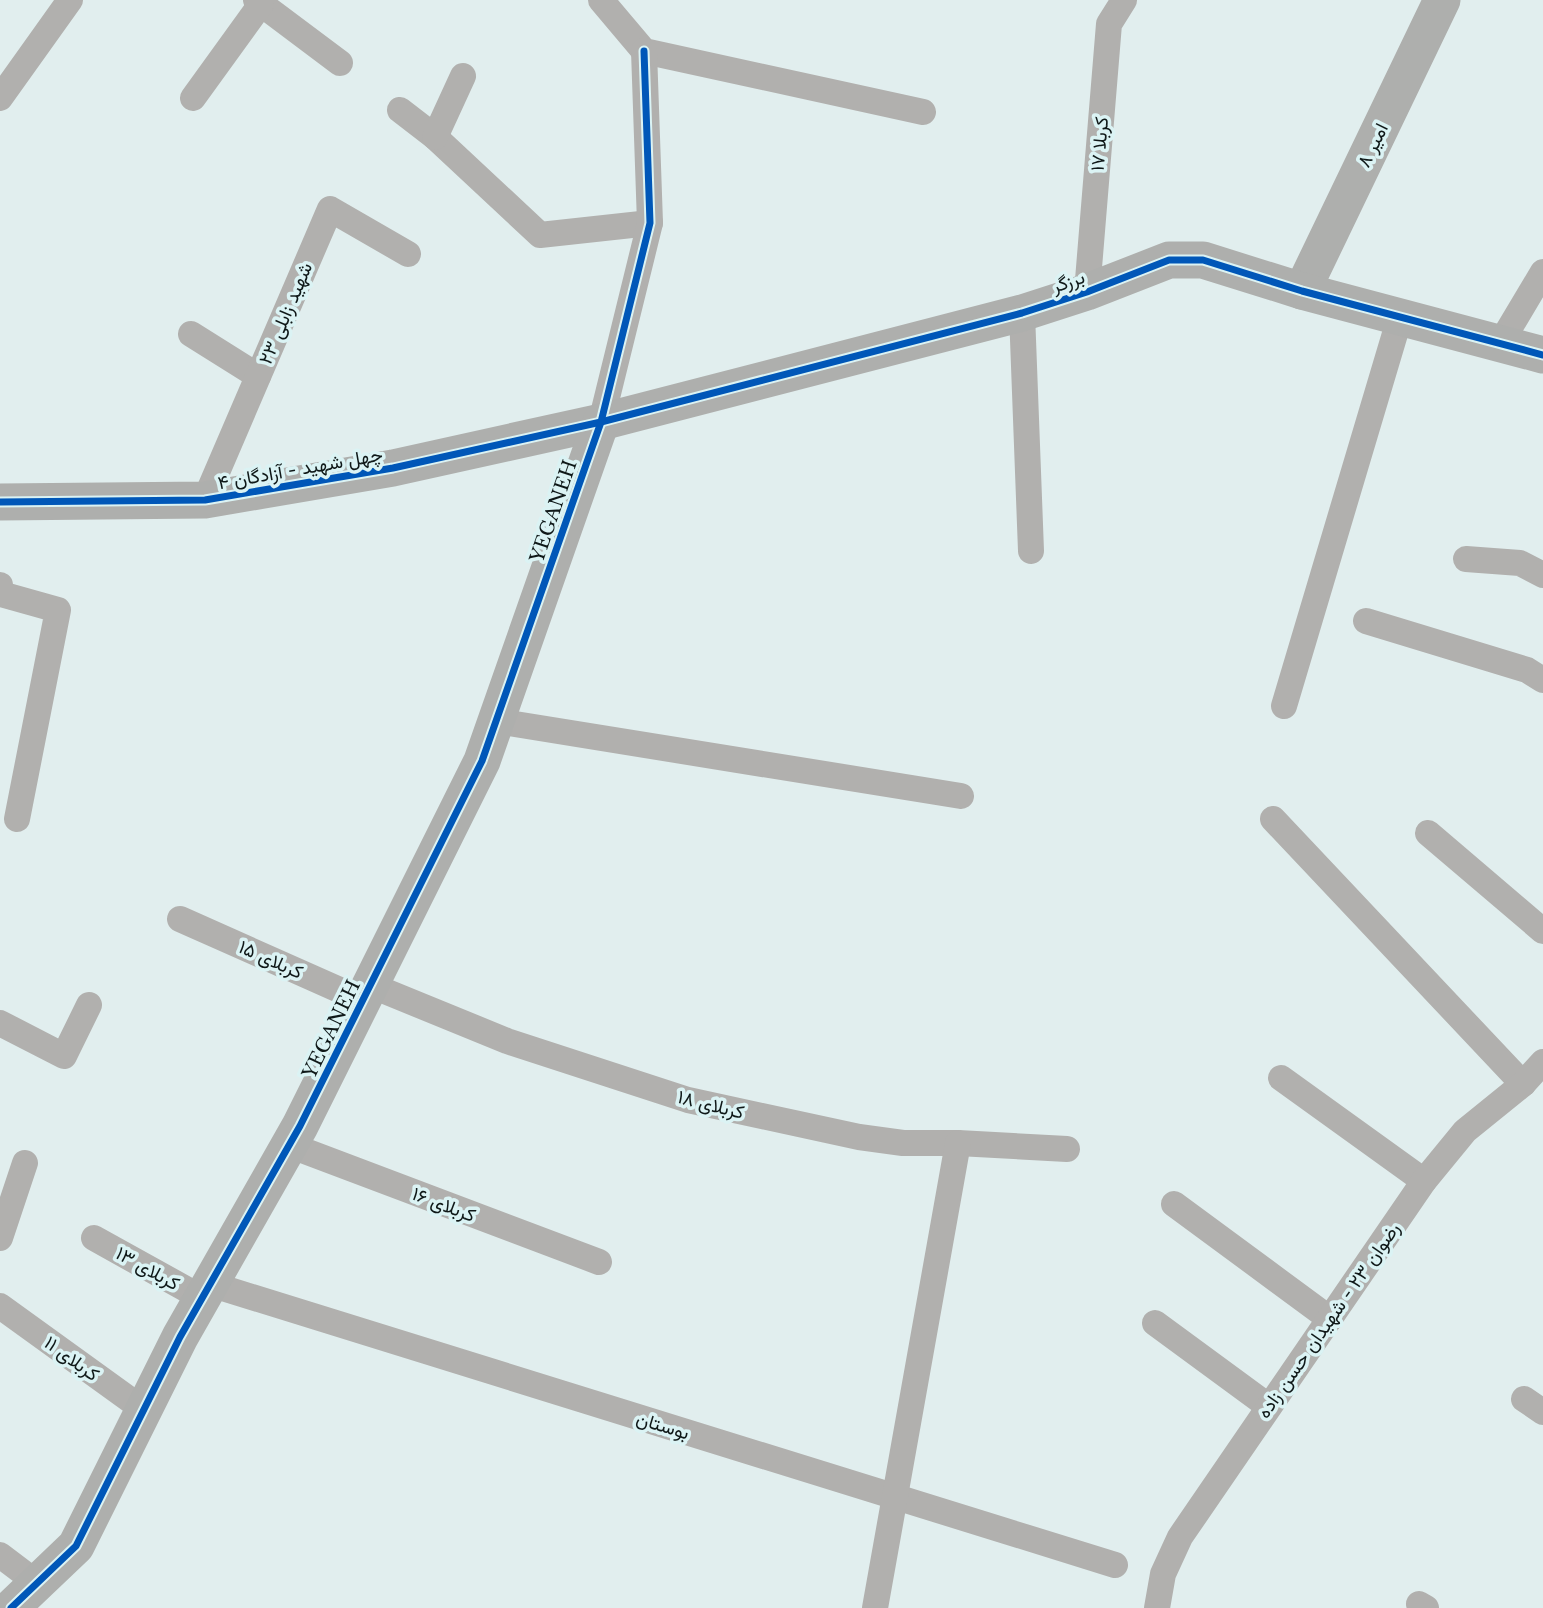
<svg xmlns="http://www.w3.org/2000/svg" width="1543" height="1608" viewBox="0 0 1543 1608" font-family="'Libre Baskerville',Vazirmatn,serif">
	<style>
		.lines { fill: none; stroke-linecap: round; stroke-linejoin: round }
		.street { stroke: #b1b0ae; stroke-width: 26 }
		.secondary { stroke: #aeafad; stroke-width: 37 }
		.cycleway-casing { stroke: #dbf3f4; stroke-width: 11 }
		.cycleway { stroke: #0057b8; stroke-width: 7 }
		.labels { text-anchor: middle; stroke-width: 7; stroke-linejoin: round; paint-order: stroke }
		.street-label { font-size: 19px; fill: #0f1818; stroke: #dbf3f4 }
	</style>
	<rect width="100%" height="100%" fill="#e1eeee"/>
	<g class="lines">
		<g class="street">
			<path d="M 256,0 L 340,63"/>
			<path d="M 601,0 L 644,51 L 923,112"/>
			<path d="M 0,98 L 70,0"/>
			<path d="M 193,98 L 261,4"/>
			<path d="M 400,110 L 435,137 L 540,235 L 650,223"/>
			<path d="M 435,137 L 463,76"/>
			<path d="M 1087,292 L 1109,24 L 1124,0"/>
			<path d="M 1022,313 L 1031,551"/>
			<path d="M 191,334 L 258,376"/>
			<path d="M 1500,344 L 1543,272"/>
			<path d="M 601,422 L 650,223 L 644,51"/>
			<path d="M 205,500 L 330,209 L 408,254"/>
			<path d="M 1466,559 L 1520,563 L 1543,575"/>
			<path d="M 0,585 L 1,594 L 58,610 L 17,819"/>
			<path d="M 1366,621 L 1527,670 L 1543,680"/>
			<path d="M 1284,706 L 1400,317"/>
			<path d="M 496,721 L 961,796"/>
			<path d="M 1273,819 L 1523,1084"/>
			<path d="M 1428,833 L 1543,931"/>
			<path d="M 180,919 L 362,1000"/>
			<path d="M 370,985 L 507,1041 L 688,1100 L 859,1137 L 903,1143 L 958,1143 L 1067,1149"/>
			<path d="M 0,1023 L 64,1056 L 89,1005"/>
			<path d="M 1281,1078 L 1424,1181"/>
			<path d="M 289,1145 L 599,1262"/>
			<path d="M 1174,1204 L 1330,1319"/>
			<path d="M 0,1238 L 25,1163"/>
			<path d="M 94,1238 L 202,1298"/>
			<path d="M 210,1284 L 1115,1565"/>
			<path d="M 0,1306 L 144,1410"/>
			<path d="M 1155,1323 L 1268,1406"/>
			<path d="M 1524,1399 L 1543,1412"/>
			<path d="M 0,1555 L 37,1583"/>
			<path d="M 1419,1604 L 1426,1608"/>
			<path d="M 875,1608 L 958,1143"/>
			<path d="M 1157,1608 L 1163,1574 L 1180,1537 L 1424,1181 L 1465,1131 L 1523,1084 L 1543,1062"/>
		</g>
		<g class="secondary">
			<path d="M 1302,291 L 1442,0"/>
			<path d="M 0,502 L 205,500 L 393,468 L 601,422 L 1022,313 L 1087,292 L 1169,260 L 1203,260 L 1302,291 L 1543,355"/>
			<path d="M 11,1608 L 76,1546 L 180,1337 L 300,1126 L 482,761 L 601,422"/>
		</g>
		<defs>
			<g id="cycleway">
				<path d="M 0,502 L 205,500 L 393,468 L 601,422 L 1022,313 L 1087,292 L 1169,260 L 1203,260 L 1302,291 L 1543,355"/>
				<path d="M 11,1608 L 76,1546 L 180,1337 L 300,1126 L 482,761 L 601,422 L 650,223 L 644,51"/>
			</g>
		</defs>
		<use href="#cycleway" class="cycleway-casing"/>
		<use href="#cycleway" class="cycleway"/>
	</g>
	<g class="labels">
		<g class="street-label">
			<text transform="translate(1099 144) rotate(-85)" y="7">کربلا ۱۷</text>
			<text transform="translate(1372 145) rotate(-64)" y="7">امیر ۸</text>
			<text transform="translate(1068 281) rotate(-19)" y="7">برزگر</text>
			<text transform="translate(285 313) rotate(-67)" y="7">شهید زابلی ۲۳</text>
			<text transform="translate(300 468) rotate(-10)" y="7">چهل شهید - آزادگان ۴</text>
			<text transform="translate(553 511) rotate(-71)" y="7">YEGANEH</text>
			<text transform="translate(271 959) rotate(24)" y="7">کربلای ۱۵</text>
			<text transform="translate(331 1029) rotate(-64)" y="7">YEGANEH</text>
			<text transform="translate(711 1104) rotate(14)" y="7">کربلای ۱۸</text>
			<text transform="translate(444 1204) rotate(21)" y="7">کربلای ۱۶</text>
			<text transform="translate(148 1268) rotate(29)" y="7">کربلای ۱۳</text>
			<text transform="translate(1328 1320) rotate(-55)" y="7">رضوان ۲۳ - شهیدان حسن زاده</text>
			<text transform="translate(72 1358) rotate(36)" y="7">کربلای ۱۱</text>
			<text transform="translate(663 1425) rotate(17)" y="7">بوستان</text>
		</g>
	</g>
</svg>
